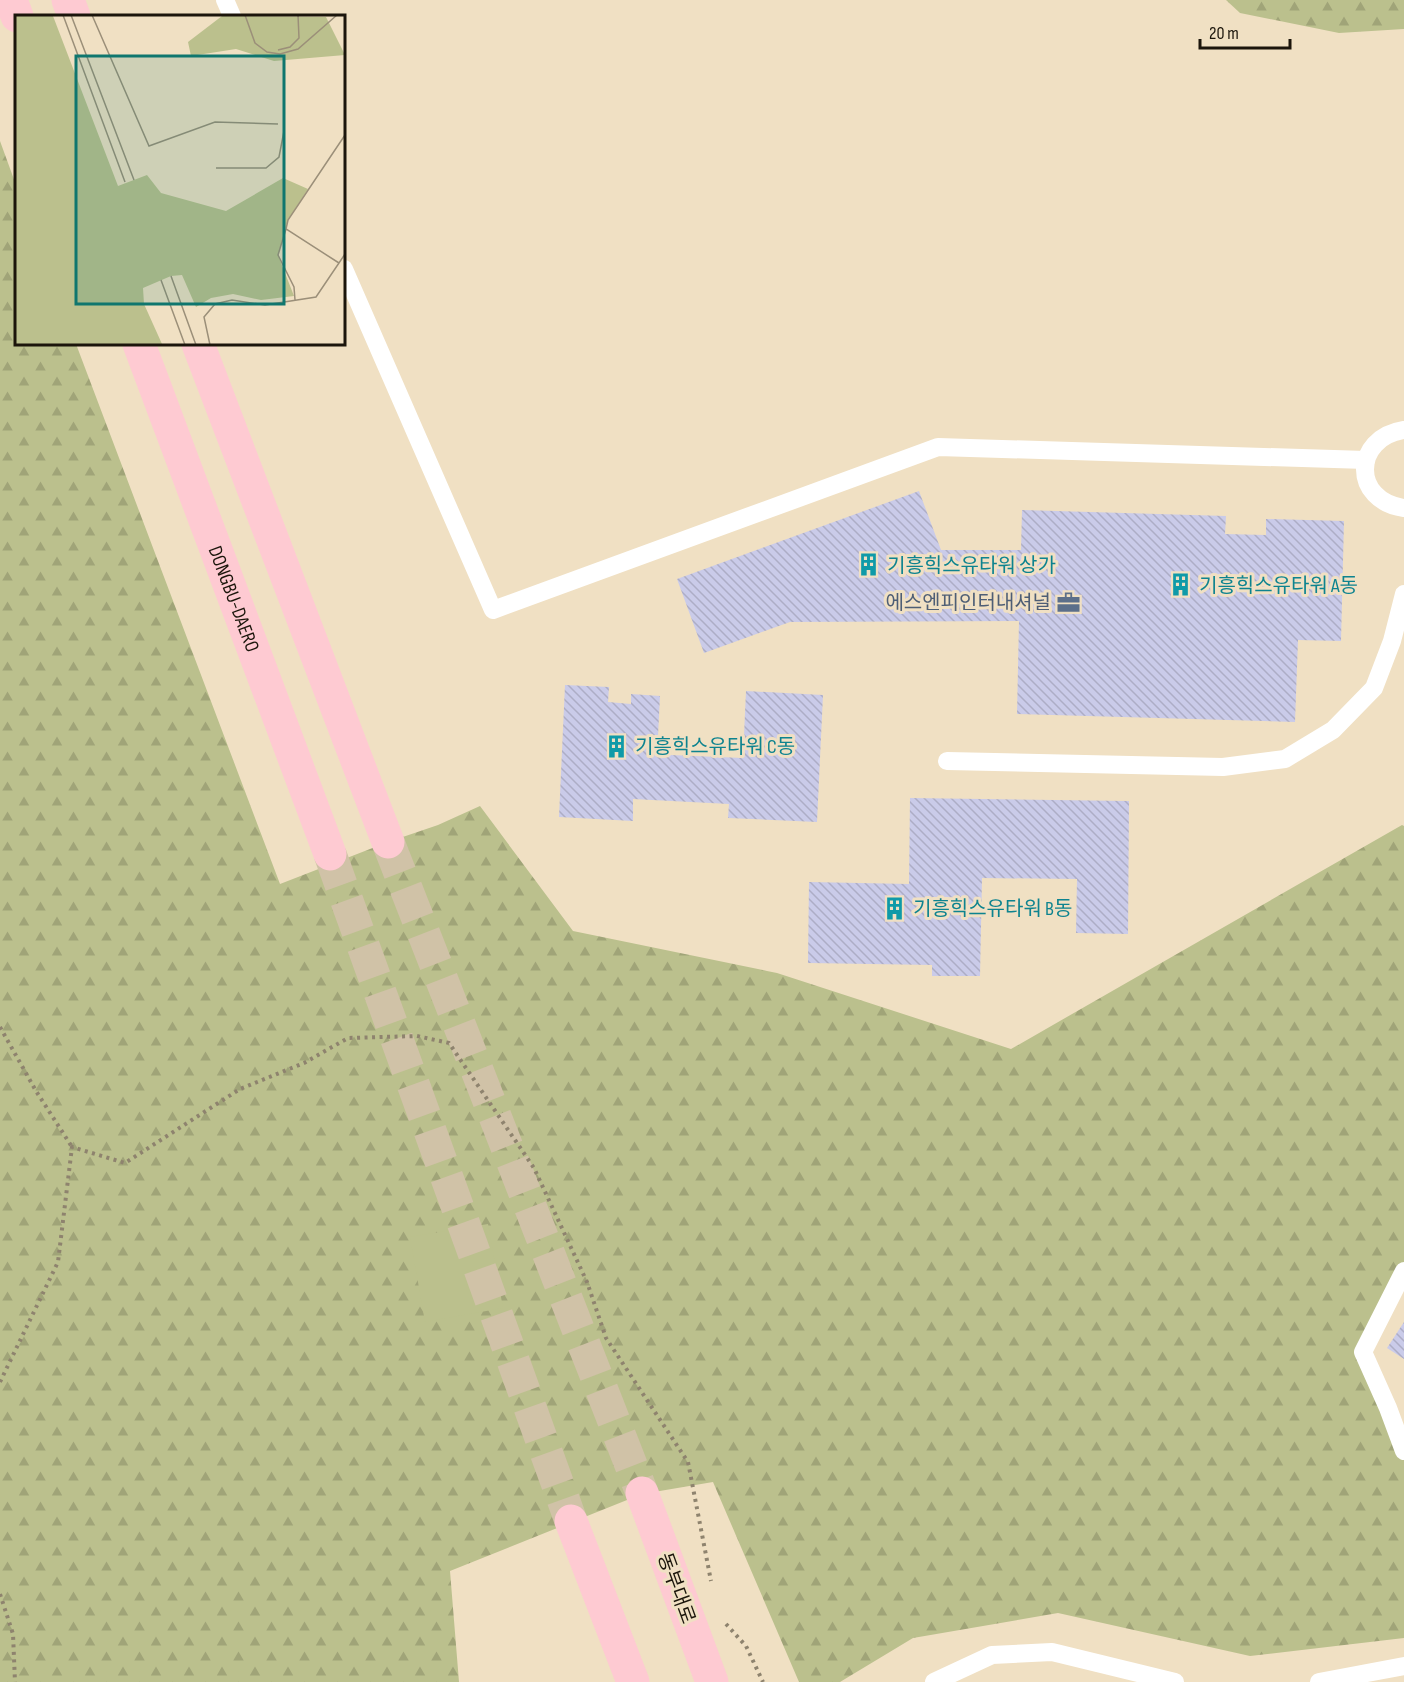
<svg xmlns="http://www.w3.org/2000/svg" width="1404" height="1682" viewBox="0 0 1404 1682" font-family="'Sofia Sans Condensed','Noto Sans KR',sans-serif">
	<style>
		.forest { fill: url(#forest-firs) }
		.garden { fill: #bbc08d }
		.building { fill: url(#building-back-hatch) }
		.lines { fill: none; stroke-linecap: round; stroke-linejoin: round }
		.trunk-tunnel { stroke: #d0c2a7; stroke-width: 33; stroke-dasharray: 33 16; stroke-linecap: butt }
		.path { stroke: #8e836e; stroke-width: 4; stroke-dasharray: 3 4.5; stroke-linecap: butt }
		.service { stroke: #fff; stroke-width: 18 }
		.trunk { stroke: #fecad2; stroke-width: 33 }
		.labels { text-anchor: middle; stroke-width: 6; stroke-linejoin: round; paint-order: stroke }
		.culture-label { font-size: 20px; fill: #0d838f; stroke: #f0e0c3; text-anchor: start }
		.street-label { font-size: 20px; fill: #1b150b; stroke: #f0e0c3 }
		.service-label { font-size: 20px; fill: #4e5e75; stroke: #f0e0c3; text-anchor: end }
		.inset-road { fill: none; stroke: #9b8f79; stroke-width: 1.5 }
		.view { fill: #0f766e; fill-opacity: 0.15; stroke: #0f766e; stroke-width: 3 }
		.inset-edge { fill: none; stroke: #1b150b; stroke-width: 3 }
	</style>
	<defs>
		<pattern id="forest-firs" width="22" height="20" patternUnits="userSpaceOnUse" patternTransform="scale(1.5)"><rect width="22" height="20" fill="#bbc08d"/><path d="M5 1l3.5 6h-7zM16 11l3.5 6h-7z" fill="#a0a478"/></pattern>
		<pattern id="building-back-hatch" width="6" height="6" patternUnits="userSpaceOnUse" patternTransform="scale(1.5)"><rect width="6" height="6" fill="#cacbe9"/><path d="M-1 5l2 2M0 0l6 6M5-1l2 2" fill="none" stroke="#adadc6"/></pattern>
	</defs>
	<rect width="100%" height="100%" fill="#f0e0c3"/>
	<g class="forest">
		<path d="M 1226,0 L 1404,0 L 1404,29 L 1339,33 L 1240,13 Z"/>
		<path d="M 0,141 L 16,185 L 16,344 L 76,344 L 280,884 L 388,842 L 438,825 L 480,806 L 573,931 L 777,973 L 1011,1049 L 1402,825 L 1404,826 L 1404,1271 L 1363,1352 L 1404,1451 L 1404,1638 L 1250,1656 L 1058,1613 L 913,1638 L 840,1682 L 799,1682 L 713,1482 L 642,1494 L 450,1571 L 459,1682 L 0,1682 Z"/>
	</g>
	<path class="garden" d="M 488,1224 L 503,1308 L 425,1322 L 410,1237 Z"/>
	<g class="building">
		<path d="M 919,491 L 941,550 L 1021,550 L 1022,510 L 1226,516 L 1225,534 L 1266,535 L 1266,519 L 1344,521 L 1341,641 L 1298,640 L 1295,722 L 1017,714 L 1019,621 L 790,622 L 704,653 L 677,579 Z"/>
		<path d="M 565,685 L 609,687 L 608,702 L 631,704 L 631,694 L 660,696 L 658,736 L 672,737 L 671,755 L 743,758 L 746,691 L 823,695 L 817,822 L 728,818 L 729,804 L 633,799 L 633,821 L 559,817 Z"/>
		<path d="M 910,798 L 1129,801 L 1128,934 L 1076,933 L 1077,879 L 982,878 L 980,976 L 932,976 L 932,965 L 808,963 L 809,882 L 909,884 Z"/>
		<path d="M 1404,1322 L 1404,1359 L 1387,1348 Z"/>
	</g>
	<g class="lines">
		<g class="trunk-tunnel">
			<path d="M 388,842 L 642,1493"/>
			<path d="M 330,854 L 571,1521"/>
		</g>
		<g class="path">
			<path d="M 0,1027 L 36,1091 L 72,1147"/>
			<path d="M 0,1382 L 58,1262 L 72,1147 L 125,1163 L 240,1089 L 304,1063 L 348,1038 L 417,1036 L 449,1043 L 534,1168 L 587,1282 L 606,1338 L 688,1462 L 711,1581"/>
			<path d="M 0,1594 L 13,1634 L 15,1682"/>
			<path d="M 726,1624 L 746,1646 L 763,1682"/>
		</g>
		<g class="service">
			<path d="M 225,0 L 232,16"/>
			<path d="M 344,269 L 493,610 L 938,447 L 1366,460"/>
			<path d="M 1404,430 C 1352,438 1352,501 1404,508"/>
			<path d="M 947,761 L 1223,767 L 1285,759 L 1333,730 L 1374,688 L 1392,641 L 1404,594"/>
			<path d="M 1404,1271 L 1363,1352 L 1388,1408 L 1404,1451"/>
			<path d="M 934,1682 L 992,1655 L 1052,1652 L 1175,1682"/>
			<path d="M 1319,1682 L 1404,1666"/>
		</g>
		<g class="trunk">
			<path d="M 11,0 L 17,16"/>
			<path d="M 68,0 L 74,16"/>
			<path id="s1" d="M 139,344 L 330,854"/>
			<path d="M 198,344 L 388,842"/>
			<path d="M 642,1493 L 712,1682"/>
			<path d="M 571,1521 L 633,1682"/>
		</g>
	</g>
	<defs>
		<symbol id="building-bare" viewBox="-9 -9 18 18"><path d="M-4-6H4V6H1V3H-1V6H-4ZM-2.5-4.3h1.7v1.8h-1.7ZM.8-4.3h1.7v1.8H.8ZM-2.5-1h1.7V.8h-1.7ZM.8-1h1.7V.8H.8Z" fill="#0f9aa8" stroke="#f0e0c3" stroke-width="2.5" paint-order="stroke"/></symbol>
		<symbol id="office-bare" viewBox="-9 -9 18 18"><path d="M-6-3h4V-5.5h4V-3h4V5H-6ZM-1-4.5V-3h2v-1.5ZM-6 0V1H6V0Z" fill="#5c6f8a" stroke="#f0e0c3" stroke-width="2.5" paint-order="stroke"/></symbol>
	</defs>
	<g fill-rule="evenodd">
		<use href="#building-bare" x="852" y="548" width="33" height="33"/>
		<use href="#building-bare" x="1164" y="568" width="33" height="33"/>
		<use href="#office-bare" x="1052" y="586" width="33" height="33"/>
		<use href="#building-bare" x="600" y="730" width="33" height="33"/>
		<use href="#building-bare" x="878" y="892" width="33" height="33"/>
	</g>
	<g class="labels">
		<g class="culture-label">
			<text x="887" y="572">기흥힉스유타워 상가</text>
			<text x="1199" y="592">기흥힉스유타워 A동</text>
			<text x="635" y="753">기흥힉스유타워 C동</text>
			<text x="913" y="915">기흥힉스유타워 B동</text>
		</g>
		<g class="street-label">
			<text dy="7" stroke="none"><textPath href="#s1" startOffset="272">DONGBU-DAERO</textPath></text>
			<text transform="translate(677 1588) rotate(70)" y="7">동부대로</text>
		</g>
		<g class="service-label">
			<text x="1051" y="609">에스엔피인터내셔널</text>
		</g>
	</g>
	<g transform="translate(15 15)">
		<rect width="330" height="330" fill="#f0e0c3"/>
		<path d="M 0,1 L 38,1 L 103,171 L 132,160 L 146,178 L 211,196 L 268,163 L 293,174 L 273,205 L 263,240 L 279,281 L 246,285 L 218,279 L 196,283 L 181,292 L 167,260 L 156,261 L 128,273 L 129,289 L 147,329 L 0,329 ZM 207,1 L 311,2 L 330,40 L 259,46 L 221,34 L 176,41 L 173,27 Z" fill="#bbc08d"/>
		<path class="inset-road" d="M 48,0 L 110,167M 56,0 L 119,165M 77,0 L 134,131 L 200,107 L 263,109M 230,0 L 240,28 L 252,37 L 265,39 L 283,34 L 322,0M 263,35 L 275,32 L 284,23 L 283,0M 201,153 L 251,153 L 264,142 L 269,116M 271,214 L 263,240 L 279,272 L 280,285M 324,248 L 271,214 L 273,205 L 330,120M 156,261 L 181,330M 146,265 L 170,330M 195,330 L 189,302 L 200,289 L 217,285 L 250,290 L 301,282 L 330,239"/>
		<path class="view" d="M 61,41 L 269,41 L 269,289 L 61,289 Z"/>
		<rect width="330" height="330" class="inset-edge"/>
	</g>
	<path d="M1200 39v9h90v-9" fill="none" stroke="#1b150b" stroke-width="3"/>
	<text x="1209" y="39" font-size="18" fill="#1b150b" stroke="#f0e0c3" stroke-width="4.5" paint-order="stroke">20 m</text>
</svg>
